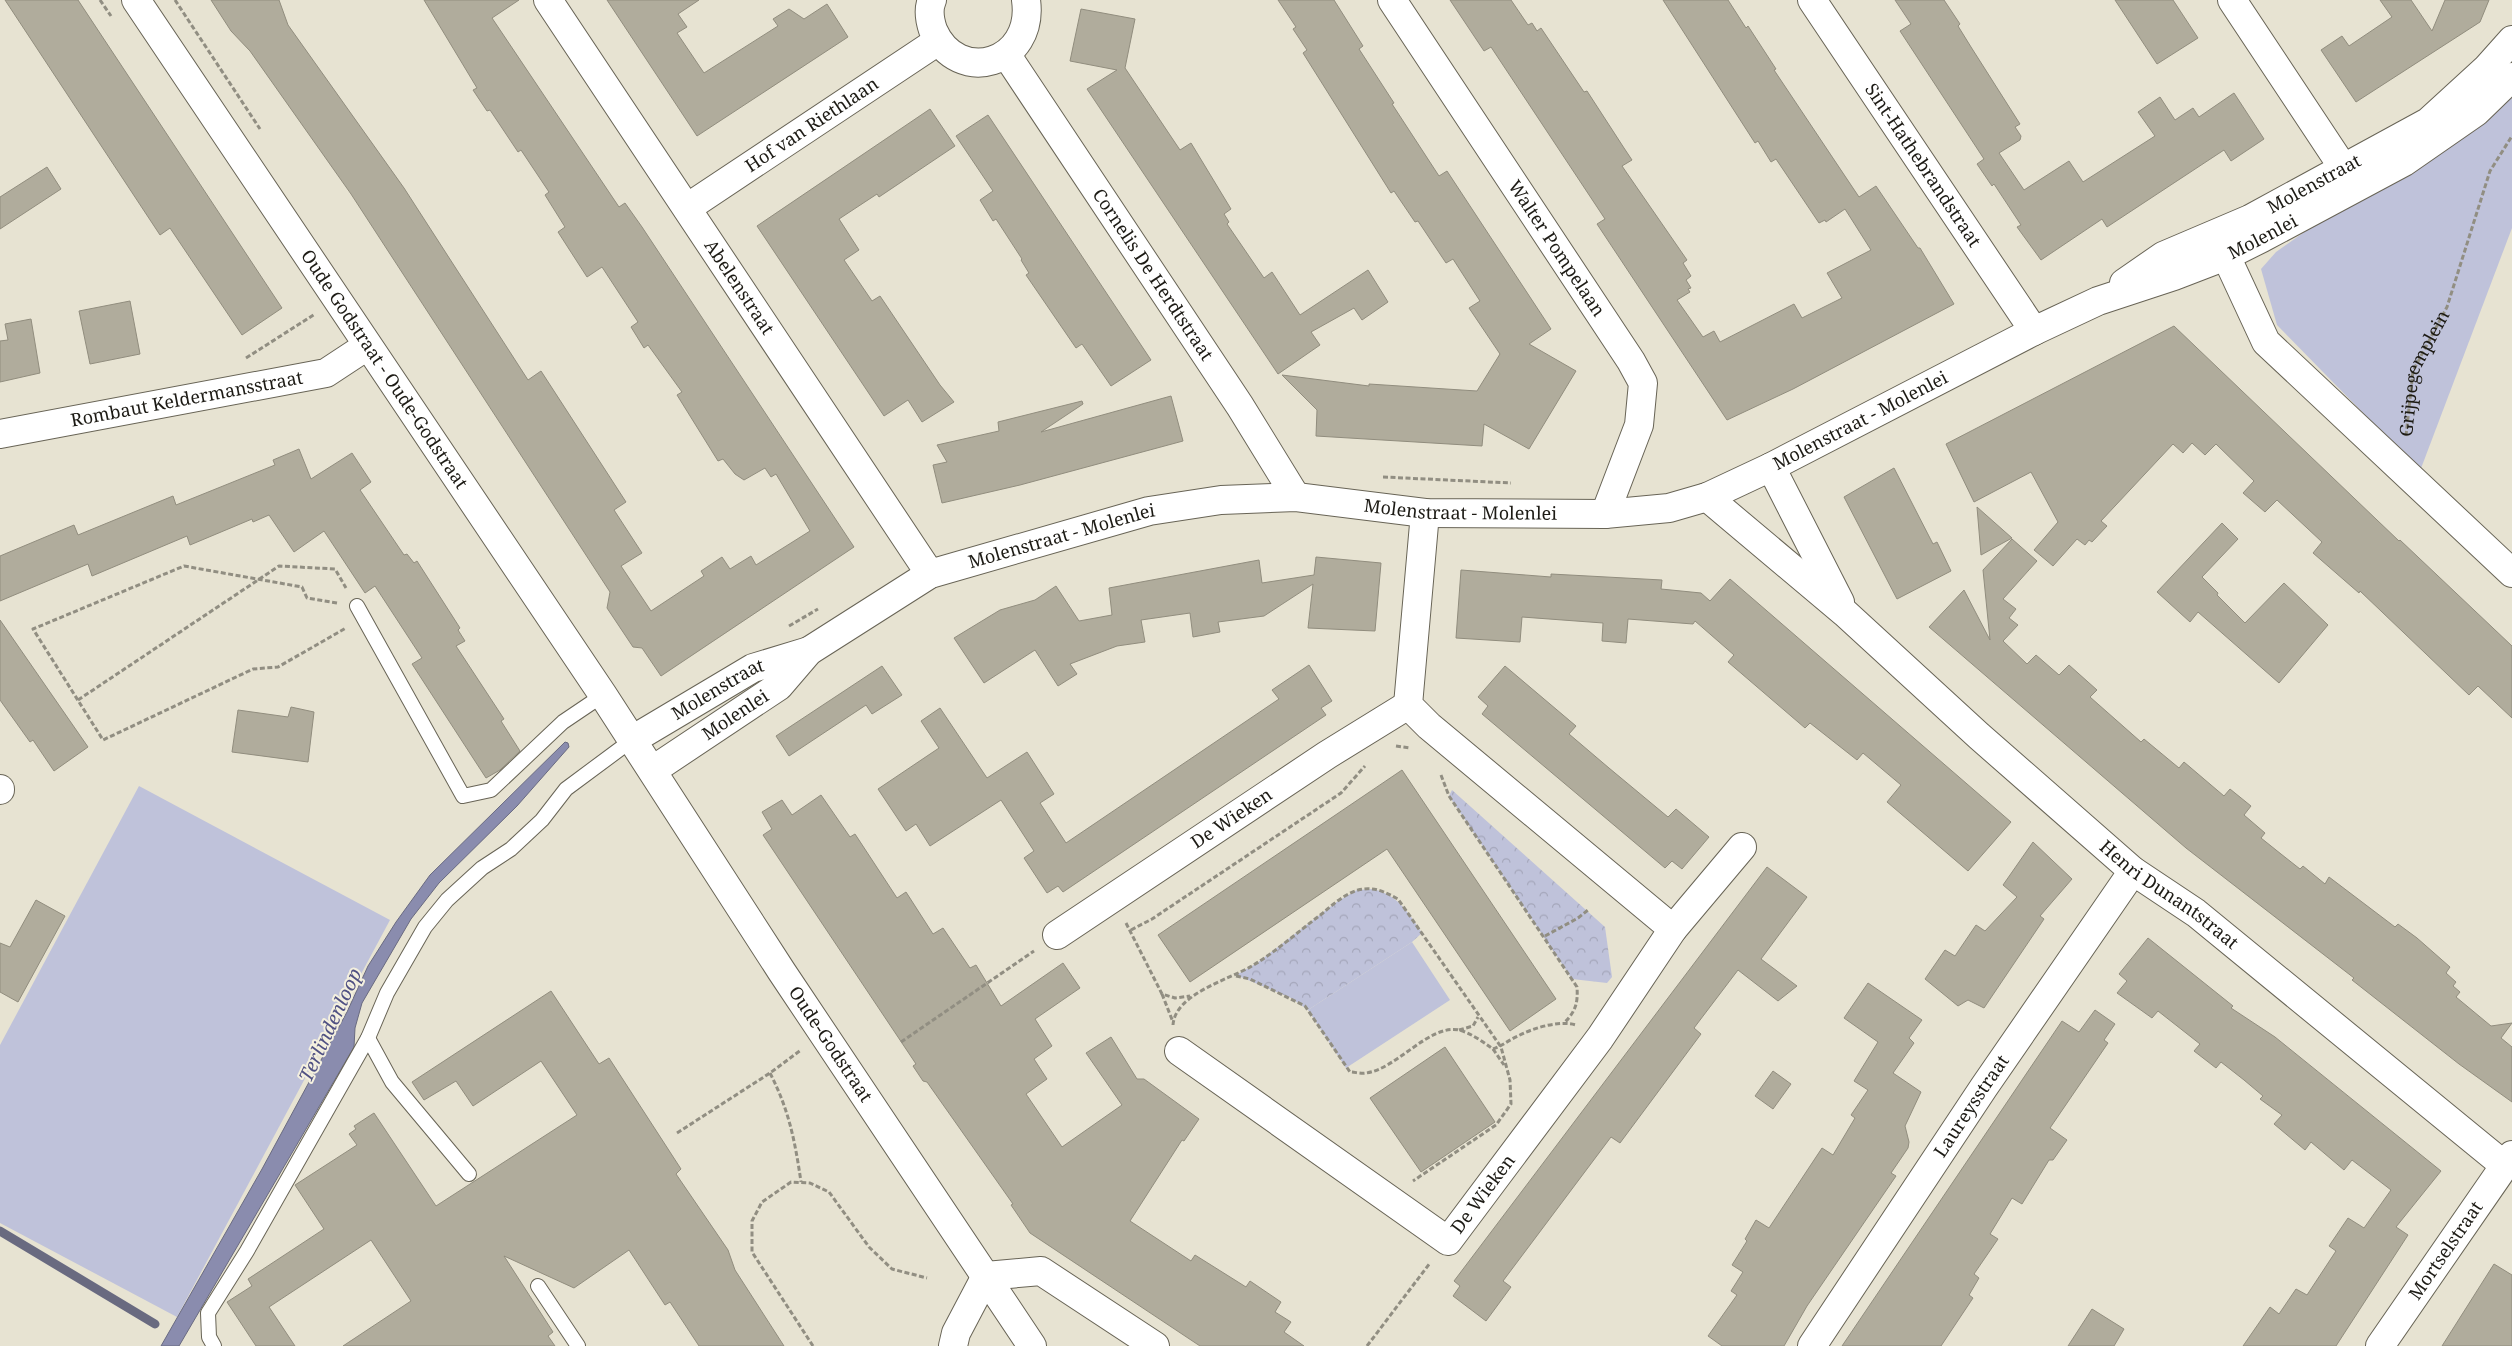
<svg xmlns="http://www.w3.org/2000/svg" width="2512" height="1346" viewBox="0 0 2512 1346" font-family="'Noto Serif',serif">
	<style>
		.grass { fill: #bfc2da }
		.forest { fill: url(#forest-crowns) }
		.water { fill: #8a8cae; stroke: #696a80 }
		.lines { fill: none; stroke-linecap: round; stroke-linejoin: round }
		.stream { stroke: #696a80; stroke-width: 9 }
		.building { fill: #b0ac9c; stroke: #918d7e }
		.service-casing { stroke: #686456; stroke-width: 16 }
		.minor-casing { stroke: #686456; stroke-width: 30 }
		.tertiary-casing { stroke: #686456; stroke-width: 30 }
		.path { stroke: #918e82; stroke-width: 3; stroke-dasharray: 5 2.5; stroke-linecap: butt }
		.service { stroke: #fff; stroke-width: 14 }
		.minor { stroke: #fff; stroke-width: 28 }
		.tertiary { stroke: #fff; stroke-width: 28 }
		.labels { text-anchor: middle; stroke-width: 4; stroke-linejoin: round; paint-order: stroke }
		.street-label { font-size: 18px; fill: #1d1b15; stroke: #f4f0df }
		.water-label { font-size: 19px; font-style: italic; fill: #505183; stroke: #f4f0df }
	</style>
	<defs>
		<pattern id="forest-crowns" width="20" height="18" patternUnits="userSpaceOnUse" patternTransform="scale(1.25)"><rect width="20" height="18" fill="#bfc2da"/><path d="M2 6a3 3 0 1 1 6 0M12 15a3 3 0 1 1 6 0" fill="none" stroke="#a4a6ba"/></pattern>
	</defs>
	<rect width="100%" height="100%" fill="#e7e3d2"/>
	<g class="grass">
		<path d="M 2512,85 L 2512,228 L 2420,471 L 2277,325 L 2261,269 L 2276,252 Z"/>
		<path d="M 139,786 L 390,920 L 177,1317 L 0,1223 L 0,1045 Z"/>
		<path d="M 1412,942 L 1450,1000 L 1346,1068 L 1308,1010 Z"/>
	</g>
	<g class="forest">
		<path d="M 1452,790 L 1605,927 L 1612,977 L 1607,983 L 1572,979 L 1449,796 Z"/>
		<path d="M 1373,889 C 1398,895 1408,912 1422,933 L 1412,942 L 1308,1010 L 1291,998 L 1236,975 L 1257,963 L 1338,901 L 1357,890 Z"/>
	</g>
	<path class="water" d="M 565,742 L 568,743 L 569,747 L 517,806 L 439,883 L 411,919 L 362,1003 L 355,1028 L 354,1047 L 179,1346 L 161,1346 L 262,1169 L 347,1012 L 368,966 L 396,922 L 430,875 Z"/>
	<g class="lines">
		<path class="stream" d="M 0,1231 L 155,1324"/>
	</g>
	<g class="building">
		<path d="M 5,0 L 78,0 L 282,308 L 242,335 L 170,228 L 160,235 Z"/>
		<path d="M 211,0 L 279,0 L 288,25 L 404,188 L 528,380 L 541,371 L 626,502 L 614,510 L 642,553 L 621,566 L 651,611 L 704,576 L 701,571 L 722,557 L 730,569 L 751,556 L 756,565 L 810,531 L 776,474 L 771,477 L 765,468 L 744,480 L 735,474 L 723,459 L 718,461 L 677,395 L 682,392 L 648,345 L 644,348 L 631,327 L 638,322 L 602,267 L 587,277 L 558,232 L 565,227 L 545,195 L 549,192 L 521,150 L 518,152 L 490,110 L 487,111 L 473,90 L 477,88 L 424,0 L 519,0 L 492,18 L 619,207 L 625,203 L 642,227 L 854,547 L 661,676 L 642,648 L 633,647 L 607,608 L 610,592 L 351,194 L 250,51 L 231,31 Z"/>
		<path d="M 607,0 L 699,0 L 678,14 L 687,27 L 677,33 L 704,73 L 778,26 L 773,19 L 789,9 L 804,19 L 827,4 L 848,37 L 697,136 Z"/>
		<path d="M 1278,0 L 1334,0 L 1363,46 L 1359,49 L 1394,103 L 1392,104 L 1439,176 L 1447,171 L 1551,329 L 1529,344 L 1576,371 L 1529,449 L 1484,424 L 1482,446 L 1316,436 L 1317,410 L 1282,375 L 1369,386 L 1369,384 L 1477,391 L 1500,354 L 1469,308 L 1480,301 L 1453,259 L 1446,263 L 1418,221 L 1415,222 L 1394,191 L 1391,193 L 1303,53 L 1307,50 L 1293,29 L 1296,27 Z"/>
		<path d="M 1450,0 L 1511,0 L 1528,25 L 1532,23 L 1537,31 L 1541,28 L 1584,92 L 1587,91 L 1624,148 L 1632,160 L 1622,166 L 1687,260 L 1683,263 L 1691,276 L 1686,280 L 1691,288 L 1688,289 L 1690,292 L 1677,300 L 1703,337 L 1714,331 L 1720,342 L 1794,304 L 1802,318 L 1842,298 L 1827,273 L 1871,250 L 1845,209 L 1826,222 L 1825,220 L 1819,223 L 1776,159 L 1771,162 L 1758,141 L 1755,143 L 1663,0 L 1728,0 L 1746,28 L 1748,26 L 1776,69 L 1774,70 L 1859,197 L 1876,186 L 1918,248 L 1920,248 L 1954,304 L 1793,389 L 1727,420 L 1597,224 L 1605,219 L 1491,47 L 1484,51 Z"/>
		<path d="M 1895,0 L 1944,0 L 1960,24 L 1958,26 L 1971,47 L 2020,124 L 2015,127 L 2021,136 L 2020,140 L 1999,153 L 2024,190 L 2069,161 L 2083,182 L 2155,136 L 2138,112 L 2160,97 L 2175,120 L 2193,108 L 2199,117 L 2234,93 L 2264,139 L 2231,161 L 2224,150 L 2107,227 L 2102,219 L 2041,260 L 2017,227 L 2021,225 L 1994,184 L 1992,186 L 1977,164 L 1984,159 L 1900,31 L 1911,24 Z"/>
		<path d="M 2115,0 L 2173,0 L 2198,38 L 2157,64 Z"/>
		<path d="M 2380,0 L 2411,0 L 2432,31 L 2445,0 L 2489,0 L 2480,22 L 2356,102 L 2321,50 L 2342,36 L 2349,46 L 2392,17 Z"/>
		<path d="M 1081,9 L 1135,19 L 1125,68 L 1180,150 L 1191,143 L 1231,209 L 1224,214 L 1229,222 L 1227,224 L 1264,278 L 1272,272 L 1300,315 L 1368,270 L 1388,302 L 1362,320 L 1354,308 L 1311,332 L 1320,345 L 1278,374 L 1087,89 L 1117,70 L 1070,61 Z"/>
		<path d="M 930,109 L 955,146 L 879,197 L 877,194 L 839,219 L 859,250 L 844,260 L 872,301 L 880,296 L 940,385 L 954,402 L 922,422 L 908,400 L 884,416 L 757,226 Z"/>
		<path d="M 988,115 L 1151,360 L 1111,386 L 1082,344 L 1076,348 L 1026,275 L 1029,273 L 1021,260 L 1022,259 L 996,219 L 993,221 L 980,200 L 993,191 L 956,136 Z"/>
		<path d="M 47,167 L 61,189 L 0,229 L 0,197 Z"/>
		<path d="M 130,301 L 140,354 L 90,364 L 79,311 Z"/>
		<path d="M 31,319 L 40,373 L 0,382 L 0,341 L 8,340 L 5,324 Z"/>
		<path d="M 2174,326 L 2399,541 L 2400,540 L 2512,646 L 2512,718 L 2478,686 L 2469,695 L 2360,591 L 2359,593 L 2313,553 L 2322,542 L 2277,500 L 2265,512 L 2243,493 L 2254,481 L 2216,444 L 2205,455 L 2192,443 L 2183,453 L 2173,444 L 2101,521 L 2107,526 L 2092,542 L 2089,540 L 2085,545 L 2077,539 L 2053,566 L 2034,550 L 2058,522 L 2031,472 L 1974,502 L 1946,444 Z"/>
		<path d="M 1171,396 L 1183,441 L 1020,485 L 942,503 L 933,465 L 947,462 L 937,445 L 999,431 L 998,422 L 1082,401 L 1083,404 L 1041,432 Z"/>
		<path d="M 299,449 L 311,479 L 352,453 L 371,482 L 360,490 L 404,555 L 407,554 L 414,563 L 417,561 L 460,628 L 458,630 L 465,641 L 456,646 L 504,719 L 501,721 L 520,751 L 500,770 L 486,778 L 412,664 L 422,658 L 375,586 L 365,593 L 324,531 L 294,552 L 269,515 L 253,522 L 252,519 L 190,545 L 187,536 L 92,576 L 88,564 L 0,601 L 0,556 L 74,525 L 78,535 L 173,496 L 176,505 L 275,465 L 273,460 Z"/>
		<path d="M 1894,468 L 1933,544 L 1937,542 L 1951,571 L 1897,599 L 1844,497 Z"/>
		<path d="M 1977,507 L 2012,538 L 1981,555 Z"/>
		<path d="M 2222,523 L 2238,539 L 2202,577 L 2218,593 L 2217,595 L 2245,623 L 2284,583 L 2328,625 L 2279,683 L 2198,612 L 2190,622 L 2157,592 Z"/>
		<path d="M 2012,539 L 2037,561 L 2003,599 L 2016,609 L 2009,618 L 2018,625 L 2003,641 L 2027,664 L 2036,655 L 2059,675 L 2069,665 L 2097,690 L 2090,697 L 2141,742 L 2144,739 L 2179,768 L 2184,762 L 2224,796 L 2230,789 L 2251,806 L 2244,815 L 2265,833 L 2261,838 L 2281,854 L 2300,869 L 2303,866 L 2325,884 L 2329,877 L 2395,927 L 2398,924 L 2417,938 L 2450,967 L 2446,973 L 2456,982 L 2453,986 L 2460,992 L 2456,997 L 2491,1026 L 2512,1023 L 2501,1038 L 2512,1047 L 2512,1102 L 2459,1064 L 2352,980 L 2354,978 L 2186,848 L 1929,627 L 1964,590 L 1990,640 L 1983,570 Z"/>
		<path d="M 1316,557 L 1381,563 L 1375,631 L 1308,628 L 1313,584 L 1264,616 L 1218,622 L 1220,632 L 1193,637 L 1190,613 L 1141,620 L 1145,642 L 1117,646 L 1070,664 L 1077,674 L 1058,686 L 1035,650 L 984,683 L 954,638 L 1000,610 L 1035,600 L 1056,586 L 1079,621 L 1112,615 L 1109,588 L 1259,560 L 1262,583 L 1314,575 Z"/>
		<path d="M 1461,570 L 1551,577 L 1551,574 L 1662,580 L 1661,589 L 1701,593 L 1710,601 L 1730,579 L 2011,822 L 1968,871 L 1887,802 L 1901,785 L 1863,753 L 1857,760 L 1810,723 L 1805,728 L 1728,662 L 1734,655 L 1695,621 L 1693,624 L 1628,619 L 1626,643 L 1602,641 L 1603,623 L 1522,617 L 1520,642 L 1456,638 Z"/>
		<path d="M 0,620 L 88,747 L 54,771 L 33,740 L 30,742 L 0,700 Z"/>
		<path d="M 1309,665 L 1332,701 L 1321,708 L 1326,715 L 1063,892 L 1058,886 L 1047,893 L 1024,858 L 1034,851 L 1001,800 L 930,846 L 916,824 L 906,831 L 878,789 L 939,748 L 921,721 L 940,708 L 987,778 L 1027,752 L 1054,794 L 1040,803 L 1066,843 L 1279,699 L 1272,690 Z"/>
		<path d="M 882,666 L 902,695 L 872,714 L 866,705 L 789,756 L 776,736 Z"/>
		<path d="M 1505,666 L 1576,726 L 1569,734 L 1609,768 L 1668,817 L 1676,809 L 1709,837 L 1682,869 L 1672,861 L 1665,868 L 1482,714 L 1488,706 L 1478,697 Z"/>
		<path d="M 291,707 L 314,712 L 308,762 L 232,752 L 238,710 L 288,717 Z"/>
		<path d="M 1402,770 L 1556,999 L 1510,1031 L 1387,849 L 1190,982 L 1158,935 Z"/>
		<path d="M 821,795 L 850,837 L 855,834 L 897,898 L 906,892 L 933,934 L 943,928 L 970,968 L 976,965 L 1001,1006 L 1063,963 L 1080,988 L 1035,1019 L 1052,1046 L 1034,1059 L 1047,1079 L 1026,1094 L 1062,1147 L 1122,1105 L 1086,1053 L 1111,1037 L 1137,1079 L 1144,1079 L 1199,1119 L 1184,1141 L 1182,1140 L 1130,1221 L 1191,1261 L 1195,1255 L 1246,1287 L 1250,1281 L 1281,1302 L 1275,1312 L 1291,1322 L 1284,1332 L 1304,1346 L 1200,1346 L 1030,1233 L 1011,1205 L 1013,1204 L 927,1082 L 923,1081 L 913,1066 L 916,1064 L 763,835 L 772,829 L 762,812 L 782,800 L 792,815 Z"/>
		<path d="M 2033,842 L 2072,879 L 2040,916 L 2044,919 L 1984,1008 L 1968,1000 L 1958,1006 L 1925,979 L 1945,950 L 1955,956 L 1976,925 L 1985,931 L 2017,897 L 2003,885 Z"/>
		<path d="M 1767,867 L 1807,897 L 1761,959 L 1797,986 L 1778,1001 L 1738,970 L 1694,1028 L 1701,1034 L 1620,1143 L 1611,1137 L 1503,1281 L 1511,1287 L 1486,1321 L 1453,1296 L 1460,1286 L 1454,1281 Z"/>
		<path d="M 36,900 L 65,916 L 18,1002 L 0,992 L 0,943 L 10,947 Z"/>
		<path d="M 2148,938 L 2233,1006 L 2231,1008 L 2275,1037 L 2441,1171 L 2396,1227 L 2408,1235 L 2336,1346 L 2243,1346 L 2270,1307 L 2279,1314 L 2296,1289 L 2307,1295 L 2336,1251 L 2329,1246 L 2348,1218 L 2364,1228 L 2391,1190 L 2352,1160 L 2344,1170 L 2311,1142 L 2305,1150 L 2274,1124 L 2282,1115 L 2260,1099 L 2263,1096 L 2244,1080 L 2221,1062 L 2216,1068 L 2194,1051 L 2200,1044 L 2158,1011 L 2152,1018 L 2117,993 L 2127,981 L 2119,974 Z"/>
		<path d="M 1868,983 L 1922,1020 L 1909,1038 L 1914,1043 L 1893,1073 L 1921,1092 L 1905,1126 L 1909,1142 L 1908,1148 L 1891,1173 L 1896,1176 L 1807,1306 L 1784,1346 L 1722,1346 L 1708,1336 L 1737,1295 L 1731,1291 L 1743,1272 L 1732,1265 L 1747,1241 L 1745,1239 L 1756,1220 L 1769,1228 L 1822,1148 L 1833,1155 L 1855,1118 L 1851,1115 L 1868,1090 L 1854,1081 L 1878,1042 L 1844,1018 Z"/>
		<path d="M 551,991 L 599,1064 L 609,1058 L 681,1169 L 676,1174 L 728,1250 L 735,1270 L 784,1346 L 699,1346 L 670,1302 L 665,1305 L 629,1250 L 574,1288 L 504,1256 L 553,1332 L 548,1336 L 555,1346 L 343,1346 L 411,1301 L 371,1240 L 269,1307 L 295,1346 L 256,1346 L 227,1302 L 252,1286 L 248,1279 L 324,1229 L 295,1185 L 357,1145 L 349,1134 L 356,1129 L 354,1126 L 374,1113 L 436,1206 L 577,1115 L 541,1061 L 473,1106 L 456,1081 L 424,1100 L 412,1082 Z"/>
		<path d="M 2095,1010 L 2115,1024 L 2104,1040 L 2108,1043 L 2050,1128 L 2067,1140 L 2053,1160 L 2049,1160 L 2022,1204 L 2012,1198 L 1990,1234 L 1998,1239 L 1974,1274 L 1979,1278 L 1969,1295 L 1973,1298 L 1941,1346 L 1842,1346 L 2062,1021 L 2079,1032 Z"/>
		<path d="M 1445,1047 L 1495,1122 L 1421,1172 L 1370,1098 Z"/>
		<path d="M 1773,1071 L 1791,1084 L 1773,1109 L 1755,1096 Z"/>
		<path d="M 2494,1264 L 2512,1275 L 2512,1346 L 2442,1346 Z"/>
		<path d="M 2092,1309 L 2124,1329 L 2114,1346 L 2068,1346 Z"/>
	</g>
	<g class="lines">
		<defs>
			<g id="service">
				<path d="M 357,606 L 463,796 L 491,790 L 563,722 L 603,695"/>
				<path d="M 368,1038 L 392,1082 L 469,1174"/>
				<path d="M 538,1286 L 578,1346"/>
				<path d="M 214,1346 L 209,1337 L 208,1313 L 247,1251 L 368,1038 L 387,993 L 425,927 L 447,900 L 482,868 L 511,849 L 542,820 L 566,789 L 632,740"/>
			</g>
			<g id="minor">
				<path id="s2" d="M 548,0 L 930,574"/>
				<path d="M 932,0 C 928,9 930,21 933,30 C 958,87 1035,64 1026,0"/>
				<path id="s3" d="M 1392,0 L 1631,361 L 1643,383 L 1639,425 L 1605,514"/>
				<path id="s4" d="M 1812,0 L 2034,331"/>
				<path d="M 2232,0 L 2354,184"/>
				<path id="s5" d="M 1006,54 L 1240,406 L 1296,497"/>
				<path id="s6" d="M 687,208 L 938,41"/>
				<path d="M 2226,256 L 2266,342 L 2512,573"/>
				<path id="s7" d="M 2124,283 L 2163,256 L 2250,219 L 2428,122 L 2487,68 L 2512,40"/>
				<path id="s8" d="M 0,434 L 326,373 L 367,346"/>
				<path d="M 1771,467 L 1840,602"/>
				<path id="s9" d="M 1707,497 L 1845,613 L 1979,736 L 2133,871 L 2196,913 L 2504,1165"/>
				<path id="s10" d="M 632,740 L 753,668 L 809,651"/>
				<path id="s11" d="M 653,770 L 779,686 L 809,651 L 930,574 L 1149,511 L 1221,500 L 1296,497 L 1425,513 L 1605,514 L 1669,508 L 1707,497 L 1771,467 L 2034,331 L 2098,301 L 2174,276 L 2226,256 L 2262,238 L 2404,162 L 2476,112 L 2512,77"/>
				<path d="M 0,789 L 0,790"/>
				<path d="M 1673,929 L 1742,847"/>
				<path id="s12" d="M 1057,935 L 1327,755 L 1408,705"/>
				<path id="s13" d="M 1179,1051 L 1448,1241 L 1600,1038 L 1673,929 L 1429,726 L 1408,705 L 1425,513"/>
				<path d="M 953,1346 L 956,1333 L 986,1276 L 1041,1271 L 1155,1346"/>
				<path id="s14" d="M 1812,1346 L 1984,1087 L 2133,871"/>
				<path id="s15" d="M 2380,1346 L 2512,1155"/>
			</g>
			<g id="tertiary">
				<path id="s16" d="M 136,0 L 603,695 L 782,972 L 1032,1346"/>
			</g>
		</defs>
		<use href="#service" class="service-casing"/>
		<use href="#minor" class="minor-casing"/>
		<use href="#tertiary" class="tertiary-casing"/>
		<g class="path">
			<path d="M 100,0 L 111,16"/>
			<path d="M 175,0 L 260,129"/>
			<path d="M 246,358 L 315,314"/>
			<path id="s1" d="M 2406,436 L 2413,371 L 2447,307 L 2490,171 L 2512,136"/>
			<path d="M 1383,477 L 1511,483"/>
			<path d="M 337,603 L 307,598 L 302,587 L 184,566 L 33,629 L 103,740 L 253,669 L 278,667 L 346,628"/>
			<path d="M 789,626 L 818,609"/>
			<path d="M 78,700 L 279,566 L 335,569 L 346,588"/>
			<path d="M 1396,746 L 1410,748"/>
			<path d="M 1441,775 L 1449,796 L 1577,987 C 1578,1002 1576,1011 1565,1022"/>
			<path d="M 1126,923 L 1162,994 L 1175,998 L 1190,996"/>
			<path d="M 1131,930 L 1152,919 L 1341,793 L 1365,766"/>
			<path d="M 1545,936 L 1578,918 L 1588,910"/>
			<path d="M 1236,976 L 1250,979 L 1305,1006 L 1350,1072 C 1355,1072 1361,1074 1366,1073 C 1397,1069 1429,1024 1459,1030 C 1471,1033 1483,1042 1493,1049 C 1502,1046 1509,1040 1518,1036 C 1533,1028 1559,1020 1576,1025"/>
			<path d="M 1162,994 L 1173,1022"/>
			<path d="M 1173,1025 C 1175,994 1228,980 1252,966 C 1277,951 1300,930 1323,913 C 1333,904 1345,894 1358,890 C 1374,886 1385,892 1398,899 L 1501,1047 L 1510,1080 L 1511,1104 L 1496,1125 L 1413,1181"/>
			<path d="M 1459,1030 L 1473,1026 L 1478,1017"/>
			<path d="M 901,1042 L 1034,951"/>
			<path d="M 1493,1049 L 1504,1065"/>
			<path d="M 770,1073 C 789,1110 795,1141 801,1182"/>
			<path d="M 677,1133 L 770,1073 L 801,1050"/>
			<path d="M 813,1346 L 752,1252 L 752,1221 L 762,1202 L 791,1182 L 810,1183 L 829,1192 L 869,1247 L 892,1269 L 927,1278"/>
			<path d="M 1367,1346 L 1430,1263"/>
		</g>
		<use href="#service" class="service"/>
		<use href="#minor" class="minor"/>
		<use href="#tertiary" class="tertiary"/>
	</g>
	<g class="labels">
		<g class="street-label">
			<text dy="6" stroke="none"><textPath href="#s6" startOffset="150">Hof van Riethlaan</textPath></text>
			<text dy="6" stroke="none"><textPath href="#s4" startOffset="199">Sint-Hathebrandstraat</textPath></text>
			<text dy="6" stroke="none"><textPath href="#s7" startOffset="215">Molenstraat</textPath></text>
			<text dy="6" stroke="none"><textPath href="#s11" startOffset="1745">Molenlei</textPath></text>
			<text dy="6" stroke="none"><textPath href="#s3" startOffset="298">Walter Pompelaan</textPath></text>
			<text dy="6" stroke="none"><textPath href="#s5" startOffset="265">Cornelis De Herdtstraat</textPath></text>
			<text dy="6" stroke="none"><textPath href="#s2" startOffset="345">Abelenstraat</textPath></text>
			<text dy="6" stroke="none"><textPath href="#s16" startOffset="445">Oude Godstraat - Oude-Godstraat</textPath></text>
			<text dy="6" stroke="none"><textPath href="#s1" startOffset="66">Grijpegemplein</textPath></text>
			<text dy="6" stroke="none"><textPath href="#s8" startOffset="190">Rombaut Keldermansstraat</textPath></text>
			<text dy="6" stroke="none"><textPath href="#s11" startOffset="1302">Molenstraat - Molenlei</textPath></text>
			<text dy="6" stroke="none"><textPath href="#s11" startOffset="882">Molenstraat - Molenlei</textPath></text>
			<text dy="6" stroke="none"><textPath href="#s11" startOffset="478">Molenstraat - Molenlei</textPath></text>
			<text dy="6" stroke="none"><textPath href="#s10" startOffset="100">Molenstraat</textPath></text>
			<text dy="6" stroke="none"><textPath href="#s11" startOffset="99">Molenlei</textPath></text>
			<text dy="6" stroke="none"><textPath href="#s12" startOffset="210">De Wieken</textPath></text>
			<text dy="6" stroke="none"><textPath href="#s9" startOffset="610">Henri Dunantstraat</textPath></text>
			<text dy="6" stroke="none"><textPath href="#s16" startOffset="1254">Oude-Godstraat</textPath></text>
			<text dy="6" stroke="none"><textPath href="#s14" startOffset="288">Laureysstraat</textPath></text>
			<text dy="6" stroke="none"><textPath href="#s13" startOffset="388">De Wieken</textPath></text>
			<text dy="6" stroke="none"><textPath href="#s15" startOffset="116">Mortselstraat</textPath></text>
		</g>
		<g class="water-label">
			<text transform="translate(330 1025) rotate(-65)" y="7">Terlindenloop</text>
		</g>
	</g>
</svg>
